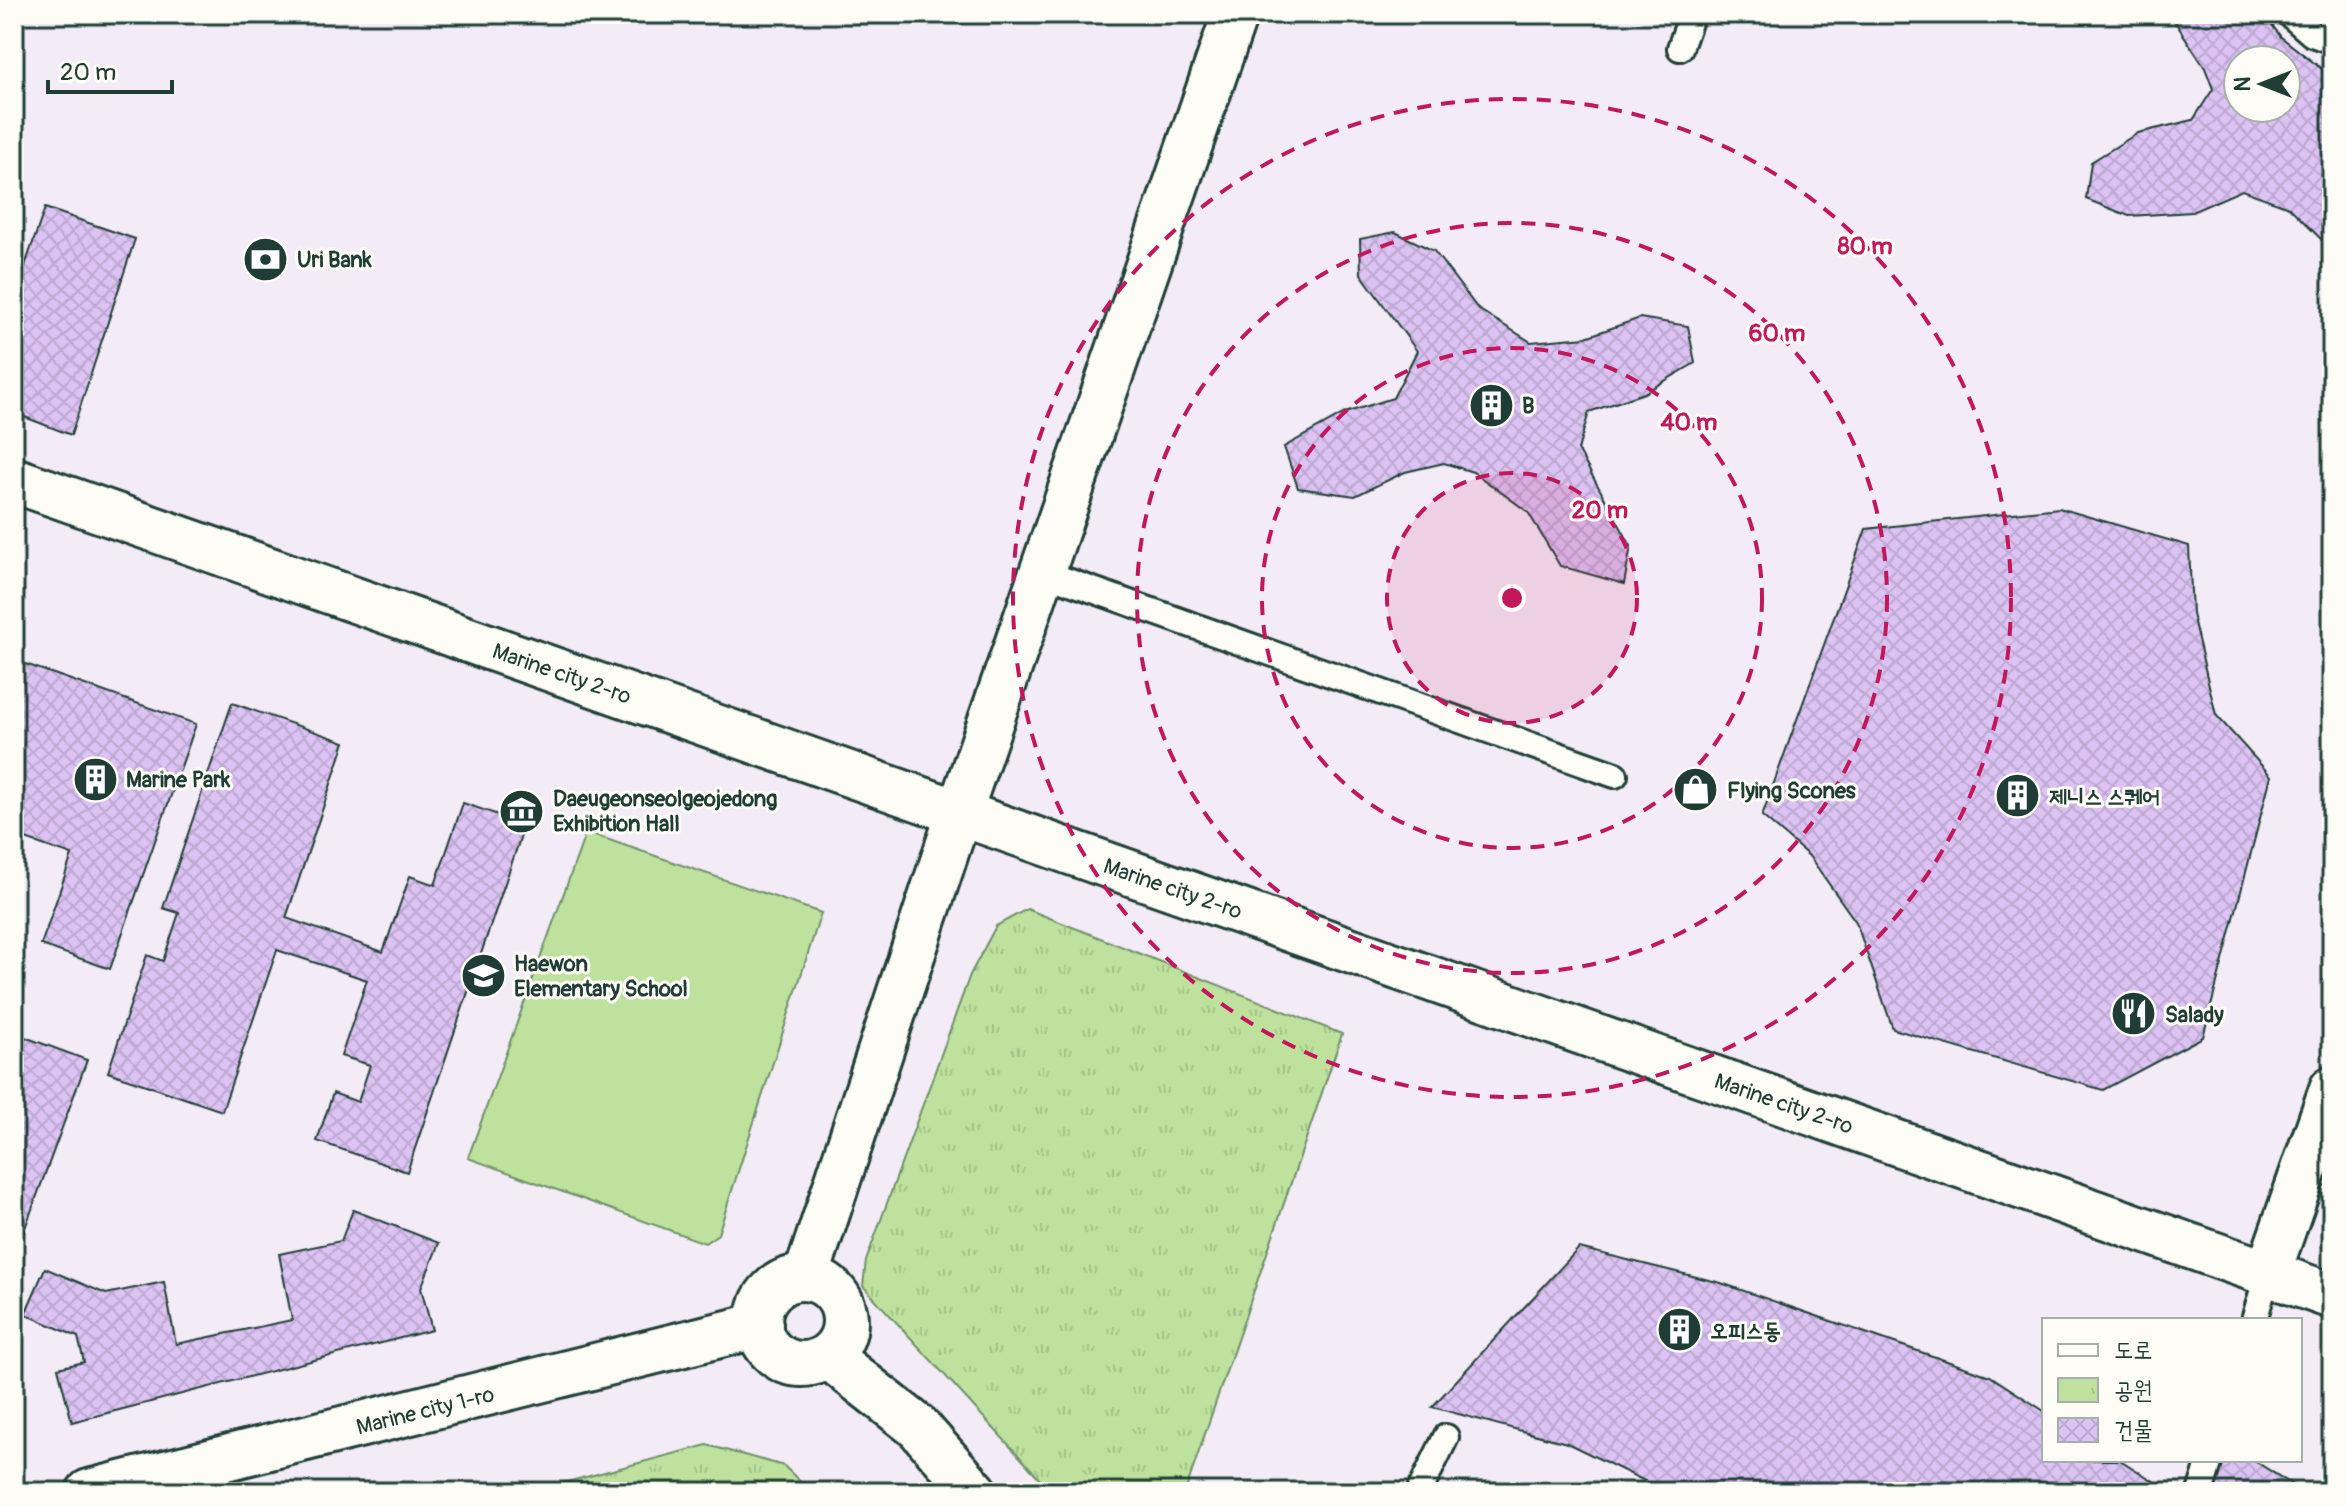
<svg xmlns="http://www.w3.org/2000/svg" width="2346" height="1506" viewBox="0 0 2346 1506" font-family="Pangolin,'Poor Story',sans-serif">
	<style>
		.park { fill: url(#park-tufts); stroke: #6e9068; stroke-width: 2 }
		.garden { fill: #bee29d; stroke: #6e9068; stroke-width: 2 }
		.building { fill: url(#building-cross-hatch); stroke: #1f3d34; stroke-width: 2; fill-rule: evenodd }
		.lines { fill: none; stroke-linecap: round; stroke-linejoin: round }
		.service-casing { stroke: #1f3d34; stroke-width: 30 }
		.tertiary-casing { stroke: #1f3d34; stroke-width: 50 }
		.secondary-casing { stroke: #1f3d34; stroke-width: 50 }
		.service { stroke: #fdfcf7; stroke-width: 24 }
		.tertiary { stroke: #fdfcf7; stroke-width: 44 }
		.secondary { stroke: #fdfcf7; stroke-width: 44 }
		.ring { fill: none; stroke: #c2185b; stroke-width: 4; stroke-dasharray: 14 10 }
		.labels { text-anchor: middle; stroke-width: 6; stroke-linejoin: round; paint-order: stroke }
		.poi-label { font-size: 22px; font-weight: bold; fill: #1f3d34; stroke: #fdfcf7; text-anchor: start }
		.street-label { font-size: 22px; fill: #1f3d34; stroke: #fdfcf7 }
		.centre { fill: #c2185b; stroke: #fdfcf7; stroke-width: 4 }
		.ring-label { font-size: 24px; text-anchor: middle; font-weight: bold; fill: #c2185b; stroke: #fdfcf7; stroke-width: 6; stroke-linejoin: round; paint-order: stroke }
	</style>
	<defs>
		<pattern id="park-tufts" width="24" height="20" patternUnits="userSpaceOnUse" patternTransform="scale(2)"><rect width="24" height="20" fill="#bee29d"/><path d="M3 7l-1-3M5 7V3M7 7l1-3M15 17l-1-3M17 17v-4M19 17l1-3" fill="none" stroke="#a3c388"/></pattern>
		<pattern id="building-cross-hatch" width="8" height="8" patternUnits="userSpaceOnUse" patternTransform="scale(2)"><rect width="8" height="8" fill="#dcc3f3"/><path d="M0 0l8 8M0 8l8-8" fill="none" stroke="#bca8d1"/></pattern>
	</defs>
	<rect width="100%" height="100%" fill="#f3ebf6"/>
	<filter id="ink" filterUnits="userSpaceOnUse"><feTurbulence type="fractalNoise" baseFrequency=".0125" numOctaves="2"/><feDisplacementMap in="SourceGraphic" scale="16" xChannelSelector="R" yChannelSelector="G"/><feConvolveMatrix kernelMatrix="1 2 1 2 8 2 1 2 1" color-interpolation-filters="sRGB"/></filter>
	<g filter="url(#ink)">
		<g class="park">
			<path d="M 1027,909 L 1342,1034 L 1185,1492 L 1052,1492 L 863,1286 L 866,1261 L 970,975 L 996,926 Z"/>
			<path d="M 707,1445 L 784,1466 L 811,1492 L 529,1492 Z"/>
		</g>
		<path class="garden" d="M 586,832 L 821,913 L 718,1234 L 705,1243 L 468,1158 Z"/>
		<g class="building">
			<path d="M 2170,14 L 2264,14 L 2281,37 L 2322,69 L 2332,69 L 2332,250 L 2289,207 L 2242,190 L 2192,212 L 2129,216 L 2086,199 L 2091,162 L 2138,133 L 2193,120 L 2213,89 L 2205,68 ZM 2238,60 L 2286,60 L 2286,108 L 2238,108 Z"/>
			<path d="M 45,208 L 135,239 L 71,435 L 14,413 L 14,297 Z"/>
			<path d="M 1395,232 L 1434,251 L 1478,309 L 1531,342 L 1586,337 L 1640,318 L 1688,326 L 1695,363 L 1644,393 L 1589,412 L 1578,450 L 1631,546 L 1624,584 L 1560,566 L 1528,512 L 1473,472 L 1444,463 L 1405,472 L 1355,496 L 1298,488 L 1284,447 L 1345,413 L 1393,398 L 1417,351 L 1361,274 L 1360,239 Z"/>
			<path d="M 2059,508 L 2189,546 L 2192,614 L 2216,715 L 2271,776 L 2203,1037 L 2103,1090 L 1893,1029 L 1856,922 L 1809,856 L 1762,816 L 1866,529 Z"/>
			<path d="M 14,660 L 196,724 L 110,969 L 41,945 L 72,855 L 14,835 Z"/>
			<path d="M 232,703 L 345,742 L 286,918 L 383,952 L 410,876 L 435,885 L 463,803 L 525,824 L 407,1172 L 317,1141 L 333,1093 L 358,1102 L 370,1065 L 341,1056 L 367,980 L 277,950 L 222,1111 L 108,1072 L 147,955 L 163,961 L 179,913 L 163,908 Z"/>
			<path d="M 14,1033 L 87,1060 L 14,1258 Z"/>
			<path d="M 353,1210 L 439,1243 L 421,1288 L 432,1330 L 72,1422 L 58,1368 L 84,1362 L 78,1337 L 25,1314 L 45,1268 L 106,1294 L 164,1282 L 176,1344 L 292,1320 L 279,1254 L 341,1241 Z"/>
			<path d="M 1579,1248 L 1721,1283 L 1990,1376 L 2044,1411 L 2044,1460 L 2120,1460 L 2163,1487 L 2152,1492 L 1667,1492 L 1567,1443 L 1432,1407 Z"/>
			<path d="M 2196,1460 L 2253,1460 L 2304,1492 L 2201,1492 Z"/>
		</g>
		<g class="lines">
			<defs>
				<g id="service">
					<path d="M 2289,14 L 2312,34 L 2332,41"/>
					<path d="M 1680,48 L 1692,14"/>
					<path d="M 1042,572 L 1615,775"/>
					<path d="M 2254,1320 L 2268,1273"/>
					<path d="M 1419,1492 L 1446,1437"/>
					<path d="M 2200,1492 L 2210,1460"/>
				</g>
				<g id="tertiary">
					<path d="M 2268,1273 L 2332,1089"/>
					<path d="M 806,1277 L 959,813 L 1235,14"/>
				</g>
				<g id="secondary">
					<path d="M 14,480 L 2332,1296"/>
					<circle cx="802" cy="1321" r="43"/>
					<path d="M 828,1356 L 918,1427 L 975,1492"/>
					<path d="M 89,1492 L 760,1325"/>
				</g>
			</defs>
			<use href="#service" class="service-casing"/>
			<use href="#tertiary" class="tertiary-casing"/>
			<use href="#secondary" class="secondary-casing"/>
			<use href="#service" class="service"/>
			<use href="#tertiary" class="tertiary"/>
			<use href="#secondary" class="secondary"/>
		</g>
	</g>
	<circle cx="1512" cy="598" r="125" fill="#c2185b" fill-opacity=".12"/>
	<g class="ring">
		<circle cx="1512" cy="598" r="125"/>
		<circle cx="1512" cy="598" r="250"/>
		<circle cx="1512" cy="598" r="375"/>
		<circle cx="1512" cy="598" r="499"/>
	</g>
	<defs>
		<symbol id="bank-disc" viewBox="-11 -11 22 22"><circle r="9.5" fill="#1f3d34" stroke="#fdfcf7"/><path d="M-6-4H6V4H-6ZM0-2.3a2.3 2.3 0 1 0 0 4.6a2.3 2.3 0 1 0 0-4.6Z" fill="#fff"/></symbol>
		<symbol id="building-disc" viewBox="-11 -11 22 22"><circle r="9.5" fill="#1f3d34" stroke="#fdfcf7"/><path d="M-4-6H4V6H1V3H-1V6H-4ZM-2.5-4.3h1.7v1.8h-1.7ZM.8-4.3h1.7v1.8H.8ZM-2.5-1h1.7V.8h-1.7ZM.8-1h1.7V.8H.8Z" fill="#fff"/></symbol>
		<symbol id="shop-disc" viewBox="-11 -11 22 22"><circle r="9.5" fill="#1f3d34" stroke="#fdfcf7"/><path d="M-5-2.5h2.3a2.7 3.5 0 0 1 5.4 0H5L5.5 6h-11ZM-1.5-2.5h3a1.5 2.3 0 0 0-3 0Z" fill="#fff"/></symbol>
		<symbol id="museum-disc" viewBox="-11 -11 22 22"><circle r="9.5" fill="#1f3d34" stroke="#fdfcf7"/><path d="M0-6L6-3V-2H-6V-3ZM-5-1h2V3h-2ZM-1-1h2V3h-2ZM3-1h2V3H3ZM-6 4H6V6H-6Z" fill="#fff"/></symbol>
		<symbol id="school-disc" viewBox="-11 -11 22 22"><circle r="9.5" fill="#1f3d34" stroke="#fdfcf7"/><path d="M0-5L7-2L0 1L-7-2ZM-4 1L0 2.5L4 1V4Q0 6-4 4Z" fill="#fff"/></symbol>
		<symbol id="restaurant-disc" viewBox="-11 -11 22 22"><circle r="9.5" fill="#1f3d34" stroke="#fdfcf7"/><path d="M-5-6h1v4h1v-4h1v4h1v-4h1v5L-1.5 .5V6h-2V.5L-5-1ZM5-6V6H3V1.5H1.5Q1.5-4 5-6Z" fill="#fff"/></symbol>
	</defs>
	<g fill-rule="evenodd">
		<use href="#bank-disc" x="240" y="234" width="51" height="51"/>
		<use href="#building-disc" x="1466" y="380" width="51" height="51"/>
		<use href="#building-disc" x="70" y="754" width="51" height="51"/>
		<use href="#shop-disc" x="1670" y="764" width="51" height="51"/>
		<use href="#building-disc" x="1992" y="770" width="51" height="51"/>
		<use href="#museum-disc" x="496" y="786" width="51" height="51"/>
		<use href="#school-disc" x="458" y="950" width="51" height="51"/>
		<use href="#restaurant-disc" x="2108" y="988" width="51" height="51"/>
		<use href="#building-disc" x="1654" y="1304" width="51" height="51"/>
	</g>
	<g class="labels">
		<g class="poi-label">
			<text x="297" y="267">Uri Bank</text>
			<text x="1522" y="413">B</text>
			<text x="126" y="787">Marine Park</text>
			<text x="1727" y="798">Flying Scones</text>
			<text x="2049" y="804">제니스 스퀘어</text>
			<text x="553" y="806">Daeugeonseolgeojedong<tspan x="553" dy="25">Exhibition Hall</tspan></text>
			<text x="514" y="971">Haewon<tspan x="514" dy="25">Elementary School</tspan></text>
			<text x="2165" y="1022">Salady</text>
			<text x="1710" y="1338">오피스동</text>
		</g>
		<g class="street-label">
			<text transform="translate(562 673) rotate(19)" y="8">Marine city 2-ro</text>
			<text transform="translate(1173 888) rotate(19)" y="8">Marine city 2-ro</text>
			<text transform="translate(1784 1103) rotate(19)" y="8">Marine city 2-ro</text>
			<text transform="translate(425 1410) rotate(-14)" y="8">Marine city 1-ro</text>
		</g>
	</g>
	<circle cx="1512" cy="598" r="12" class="centre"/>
	<g class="ring-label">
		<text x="1865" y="254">80 m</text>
		<text x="1777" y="341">60 m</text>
		<text x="1689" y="430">40 m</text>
		<text x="1600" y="518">20 m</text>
	</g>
	<rect width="2346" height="1506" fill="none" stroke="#fdfcf7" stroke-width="48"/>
	<rect x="24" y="24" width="2298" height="1458" fill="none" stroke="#1f3d34" stroke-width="3" filter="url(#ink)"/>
	<rect x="2042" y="1318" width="260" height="144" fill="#fdfcf7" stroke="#a4b0a9" stroke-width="2"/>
	<rect x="2058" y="1344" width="40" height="12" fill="#fdfcf7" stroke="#a4b0a9" stroke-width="2"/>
	<text x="2114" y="1358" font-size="24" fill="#1f3d34">도로</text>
	<rect x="2058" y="1378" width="40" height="24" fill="url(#park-tufts)" stroke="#a4b0a9" stroke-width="2"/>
	<text x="2114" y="1398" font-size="24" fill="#1f3d34">공원</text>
	<rect x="2058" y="1418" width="40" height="24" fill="url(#building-cross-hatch)" stroke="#a4b0a9" stroke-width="2"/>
	<text x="2114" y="1438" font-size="24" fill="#1f3d34">건물</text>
	<g transform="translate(2262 84) rotate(270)"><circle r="38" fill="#fdfcf7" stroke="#a4b0a9" stroke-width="2"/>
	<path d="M0-6L14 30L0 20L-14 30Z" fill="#1f3d34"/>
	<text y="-12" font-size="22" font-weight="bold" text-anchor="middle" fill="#1f3d34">N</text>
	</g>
	<path d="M48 80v12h124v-12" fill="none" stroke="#1f3d34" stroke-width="4"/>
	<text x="60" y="80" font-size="24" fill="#1f3d34" stroke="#fdfcf7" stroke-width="6" paint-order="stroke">20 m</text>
</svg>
